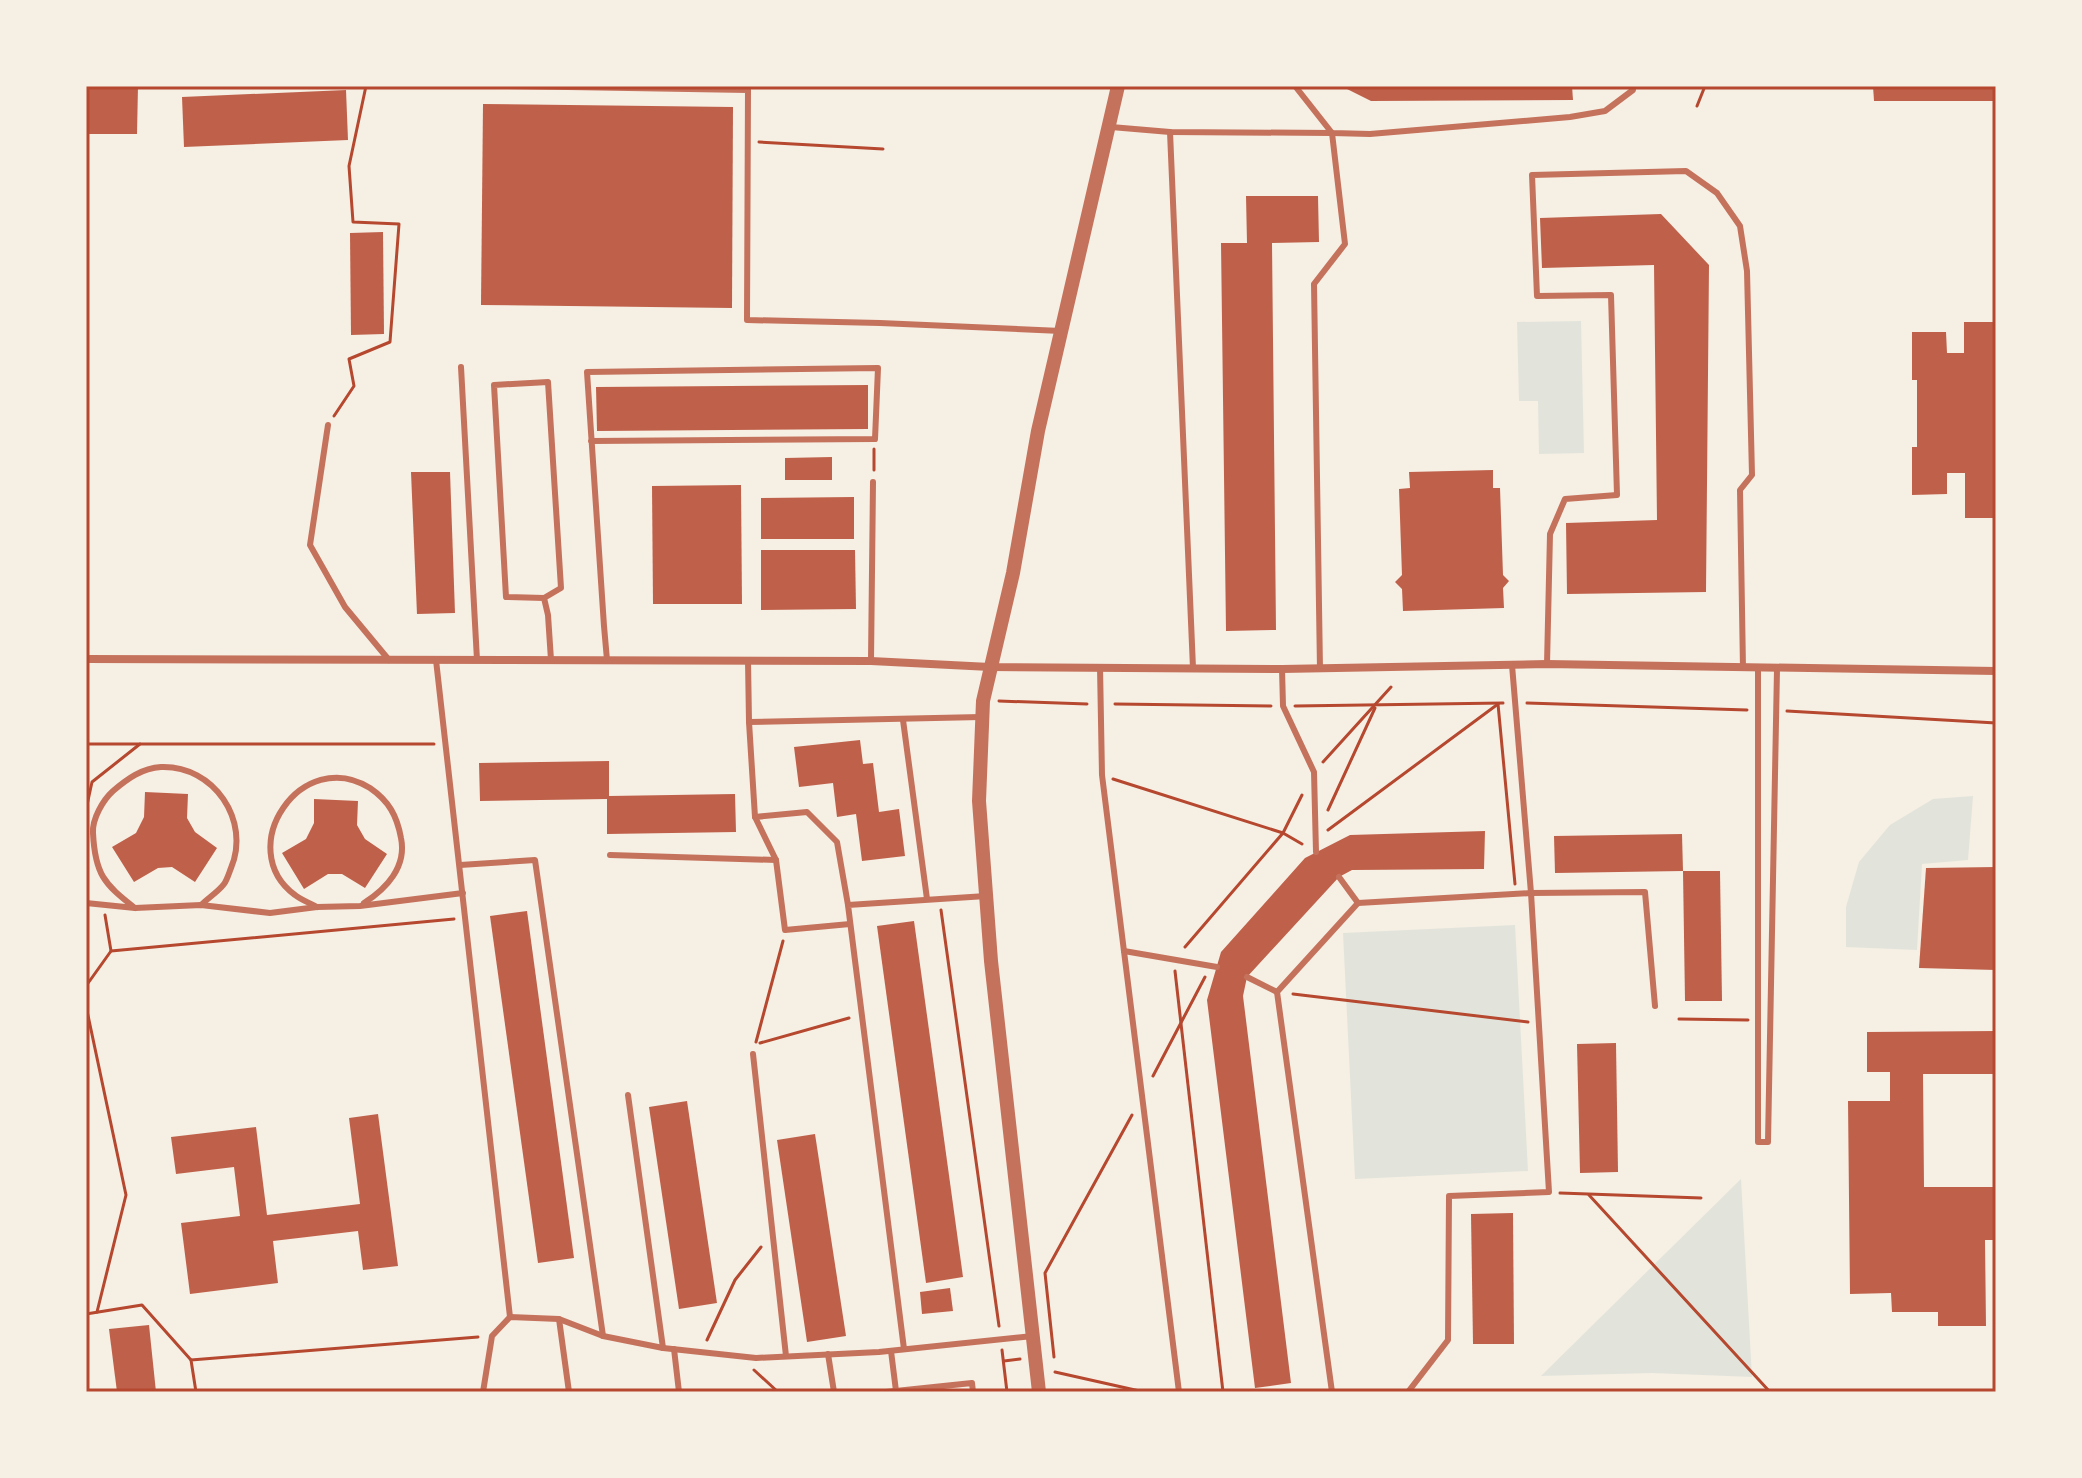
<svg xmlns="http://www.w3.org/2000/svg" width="2082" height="1478" viewBox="0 0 2082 1478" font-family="'Playfair Display',serif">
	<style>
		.green { fill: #e2e4dc }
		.building { fill: #bf614a }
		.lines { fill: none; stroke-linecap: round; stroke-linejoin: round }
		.path { stroke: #b5482f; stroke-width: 3 }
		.service { stroke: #c5725c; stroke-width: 6 }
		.minor { stroke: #c5725c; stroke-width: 8 }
		.tertiary { stroke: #c5725c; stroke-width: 14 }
		.neatline { fill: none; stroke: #b5482f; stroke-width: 3 }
	</style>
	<rect width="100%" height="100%" fill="#f6efe4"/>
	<g class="green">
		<path d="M 1581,321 L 1584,453 L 1539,454 L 1538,401 L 1519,401 L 1517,322 Z"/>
		<path d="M 1973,796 L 1968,860 L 1922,864 L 1917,950 L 1846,947 L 1846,907 L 1859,862 L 1890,825 L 1933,799 Z"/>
		<path d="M 1515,925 L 1528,1171 L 1355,1179 L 1343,933 Z"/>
		<path d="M 1741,1179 L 1752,1377 L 1652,1373 L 1541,1376 Z"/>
	</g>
	<g class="building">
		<path d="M 86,86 L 138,86 L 137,134 L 86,134 Z"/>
		<path d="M 1341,86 L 1572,86 L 1573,100 L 1371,101 Z"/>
		<path d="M 1873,86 L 1996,86 L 1996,101 L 1874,101 Z"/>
		<path d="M 346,90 L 348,140 L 184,147 L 182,97 Z"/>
		<path d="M 483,104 L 733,107 L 732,308 L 481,305 Z"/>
		<path d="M 1246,196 L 1318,196 L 1319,242 L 1272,243 L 1276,630 L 1226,631 L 1221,243 L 1247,243 Z"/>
		<path d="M 1661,214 L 1709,265 L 1706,592 L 1567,594 L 1566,523 L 1657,520 L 1654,265 L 1542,268 L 1540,218 Z"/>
		<path d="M 383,232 L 384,334 L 351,335 L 350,233 Z"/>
		<path d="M 1964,322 L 1996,322 L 1996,518 L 1965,518 L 1965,473 L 1947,473 L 1947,494 L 1912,495 L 1912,447 L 1917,447 L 1917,380 L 1912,380 L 1912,332 L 1946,332 L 1947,353 L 1964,353 Z"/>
		<path d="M 868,385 L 868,429 L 597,431 L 596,387 Z"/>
		<path d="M 832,457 L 832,480 L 785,480 L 785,458 Z"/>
		<path d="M 1493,470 L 1493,488 L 1500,488 L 1503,575 L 1509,581 L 1503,588 L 1504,608 L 1403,611 L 1402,589 L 1395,582 L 1402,575 L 1399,489 L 1410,488 L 1409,472 Z"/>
		<path d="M 411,472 L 450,472 L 455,613 L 417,614 Z"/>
		<path d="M 741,485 L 742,604 L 653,604 L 652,486 Z"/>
		<path d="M 854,497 L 854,539 L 761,539 L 761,498 Z"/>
		<path d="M 761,550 L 855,550 L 856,609 L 761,610 Z"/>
		<path d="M 860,740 L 863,764 L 873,763 L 879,812 L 899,809 L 905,856 L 862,861 L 856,814 L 837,817 L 833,783 L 799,787 L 794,747 Z"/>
		<path d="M 609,761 L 609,796 L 735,794 L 736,832 L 607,834 L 607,799 L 480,801 L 479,763 Z"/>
		<path d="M 145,792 L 188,794 L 187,818 L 195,832 L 217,848 L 195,882 L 172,867 L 158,868 L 134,882 L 112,847 L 136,833 L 144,817 Z"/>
		<path d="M 314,799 L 358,801 L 357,825 L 365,839 L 387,854 L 365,888 L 342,874 L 328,874 L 304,889 L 282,853 L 306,839 L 314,823 Z"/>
		<path d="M 1485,831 L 1484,869 L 1352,870 L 1339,877 L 1247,977 L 1243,996 L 1291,1383 L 1255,1388 L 1207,1000 L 1221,952 L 1305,858 L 1350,835 Z"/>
		<path d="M 1682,834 L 1683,871 L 1555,873 L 1554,836 Z"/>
		<path d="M 1996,867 L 1996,970 L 1919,968 L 1926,868 Z"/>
		<path d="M 1683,871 L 1720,871 L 1722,1001 L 1685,1001 Z"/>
		<path d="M 527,911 L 574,1258 L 538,1263 L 490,916 Z"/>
		<path d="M 914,921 L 963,1277 L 926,1283 L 877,926 Z"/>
		<path d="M 1996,1031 L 1996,1074 L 1923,1074 L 1924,1187 L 1996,1187 L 1996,1240 L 1985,1240 L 1986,1326 L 1938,1326 L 1938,1312 L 1892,1312 L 1891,1293 L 1850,1294 L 1848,1101 L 1890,1101 L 1890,1072 L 1867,1072 L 1867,1032 Z"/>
		<path d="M 1616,1043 L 1618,1172 L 1580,1173 L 1577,1044 Z"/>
		<path d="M 687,1101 L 717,1303 L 679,1309 L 649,1107 Z"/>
		<path d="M 378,1114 L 398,1266 L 363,1270 L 358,1231 L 273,1241 L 278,1283 L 190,1294 L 181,1223 L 240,1216 L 234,1167 L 176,1174 L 171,1137 L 256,1127 L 267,1215 L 360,1204 L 349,1118 Z"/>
		<path d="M 815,1134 L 846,1336 L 807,1342 L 777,1140 Z"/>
		<path d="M 1513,1213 L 1514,1344 L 1473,1344 L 1471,1214 Z"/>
		<path d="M 950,1288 L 953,1311 L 922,1314 L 920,1292 Z"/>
		<path d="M 149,1325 L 156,1392 L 117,1392 L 109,1329 Z"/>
	</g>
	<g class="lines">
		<g class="path">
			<path d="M 1697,106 L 1705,86"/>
			<path d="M 759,142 L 883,149"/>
			<path d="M 334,416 L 354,386 L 349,359 L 390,342 L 399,224 L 353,222 L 349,166 L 366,86"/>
			<path d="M 874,470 L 874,449"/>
			<path d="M 999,701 L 1087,704"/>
			<path d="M 1527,703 L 1747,710"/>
			<path d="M 1115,704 L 1271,706"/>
			<path d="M 1498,704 L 1515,884"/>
			<path d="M 1295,706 L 1503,703"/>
			<path d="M 1787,711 L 1996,723"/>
			<path d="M 86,744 L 434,744"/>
			<path d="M 1323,762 L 1391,687"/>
			<path d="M 1113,779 L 1283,833 L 1302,844"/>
			<path d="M 87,805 L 92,782 L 140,744"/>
			<path d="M 1328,810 L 1375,708"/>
			<path d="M 1328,830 L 1498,704"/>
			<path d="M 941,910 L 999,1326"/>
			<path d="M 105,915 L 111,951 L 454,919"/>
			<path d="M 1185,947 L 1283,833 L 1302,795"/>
			<path d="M 1175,971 L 1223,1392"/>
			<path d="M 86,986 L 111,951"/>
			<path d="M 1293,994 L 1528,1022"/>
			<path d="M 86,1006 L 126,1195 L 97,1312"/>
			<path d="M 1679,1019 L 1748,1020"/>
			<path d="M 756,1042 L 783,941"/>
			<path d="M 760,1043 L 849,1018"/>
			<path d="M 1153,1076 L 1205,977"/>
			<path d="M 1560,1193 L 1701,1198"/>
			<path d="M 1589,1195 L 1770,1392"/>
			<path d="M 86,1314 L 142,1305 L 191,1360"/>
			<path d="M 707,1340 L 735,1280 L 761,1247"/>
			<path d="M 1002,1350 L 1007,1392"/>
			<path d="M 1054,1357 L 1045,1273 L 1132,1115"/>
			<path d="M 1004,1361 L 1020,1359"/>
			<path d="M 754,1370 L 778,1392"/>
			<path d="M 1055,1372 L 1144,1392"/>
			<path d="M 196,1392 L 191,1360 L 478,1337"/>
		</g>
		<g class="service">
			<path d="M 508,86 L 748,90 L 747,320 L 880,323 L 1061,331"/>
			<path d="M 1295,86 L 1332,133 L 1370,134 L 1570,117 L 1605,111 L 1633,90 L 1633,86"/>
			<path d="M 1111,127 L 1170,132 L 1332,133 L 1345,244 L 1314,284 L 1320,669"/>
			<path d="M 1170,132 L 1193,668"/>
			<path d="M 461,367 L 477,660"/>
			<path d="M 328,425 L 310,545 L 345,607 L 389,660"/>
			<path d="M 591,441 L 875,439 L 878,368 L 587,372 L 604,626 L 607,660"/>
			<path d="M 544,598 L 561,588 L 548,382 L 494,385 L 506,597 L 544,598 L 548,615 L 551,660"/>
			<path d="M 436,660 L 510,1317"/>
			<path d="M 748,661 L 749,722 L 755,817 L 776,860 L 785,930 L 850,924"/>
			<path d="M 871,661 L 873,482"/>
			<path d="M 1547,664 L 1550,534 L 1565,499 L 1617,495 L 1611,295 L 1537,296 L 1532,175 L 1686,171 L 1717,193 L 1740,226 L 1747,271 L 1752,475 L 1740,490 L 1743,668"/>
			<path d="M 1100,667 L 1102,775 L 1179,1392"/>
			<path d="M 1282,669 L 1283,706 L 1314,772 L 1316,852"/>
			<path d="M 1758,669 L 1758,1142 L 1768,1142 L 1777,669"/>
			<path d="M 903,720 L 927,899"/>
			<path d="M 749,722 L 981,717"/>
			<path d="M 755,817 L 807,812 L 837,842 L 848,905"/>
			<path d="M 610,855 L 776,860"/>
			<path d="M 460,865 L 535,860 L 603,1336"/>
			<path d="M 1339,877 L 1358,903"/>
			<path d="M 86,903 L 135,908 L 201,905 L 270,913 L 317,907 L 360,906 L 463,893"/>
			<path d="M 317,907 C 310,903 301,900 295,895 C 232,848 302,745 370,788 C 389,801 397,816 401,838 C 407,867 386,889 364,903"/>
			<path d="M 135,908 C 104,884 95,874 93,833 C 92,819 103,800 113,791 C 127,779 142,768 161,767 C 214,765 251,821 231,868 C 229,873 227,880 224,884 C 218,892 208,898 201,905"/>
			<path d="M 1124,951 L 1217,967"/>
			<path d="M 1247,977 L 1277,992"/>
			<path d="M 753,1054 L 786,1356"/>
			<path d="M 628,1095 L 663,1348"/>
			<path d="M 559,1319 L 569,1392"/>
			<path d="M 674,1349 L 679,1392"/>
			<path d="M 904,1349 L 848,905 L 986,896"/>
			<path d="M 891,1351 L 896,1391"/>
			<path d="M 828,1354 L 834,1392"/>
			<path d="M 483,1392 L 492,1336 L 510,1317 L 559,1319 L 603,1336 L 663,1348 L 756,1358 L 879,1352 L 1033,1336"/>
			<path d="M 886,1392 L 972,1383 L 973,1392"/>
			<path d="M 1332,1392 L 1277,992 L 1358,903 L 1531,893 L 1512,665"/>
			<path d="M 1408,1392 L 1448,1340 L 1449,1196 L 1549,1192 L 1531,893 L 1645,892 L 1655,1006"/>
		</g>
		<path class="minor" d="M 86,659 L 871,661 L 990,667 L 1282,669 L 1547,664 L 1996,671"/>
		<path class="tertiary" d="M 1039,1392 L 991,961 L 979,801 L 983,701 L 1013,573 L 1038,431 L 1118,86"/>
	</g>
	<rect width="2082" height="1478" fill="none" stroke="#f6efe4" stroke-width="176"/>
	<rect x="88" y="88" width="1906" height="1302" class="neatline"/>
</svg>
